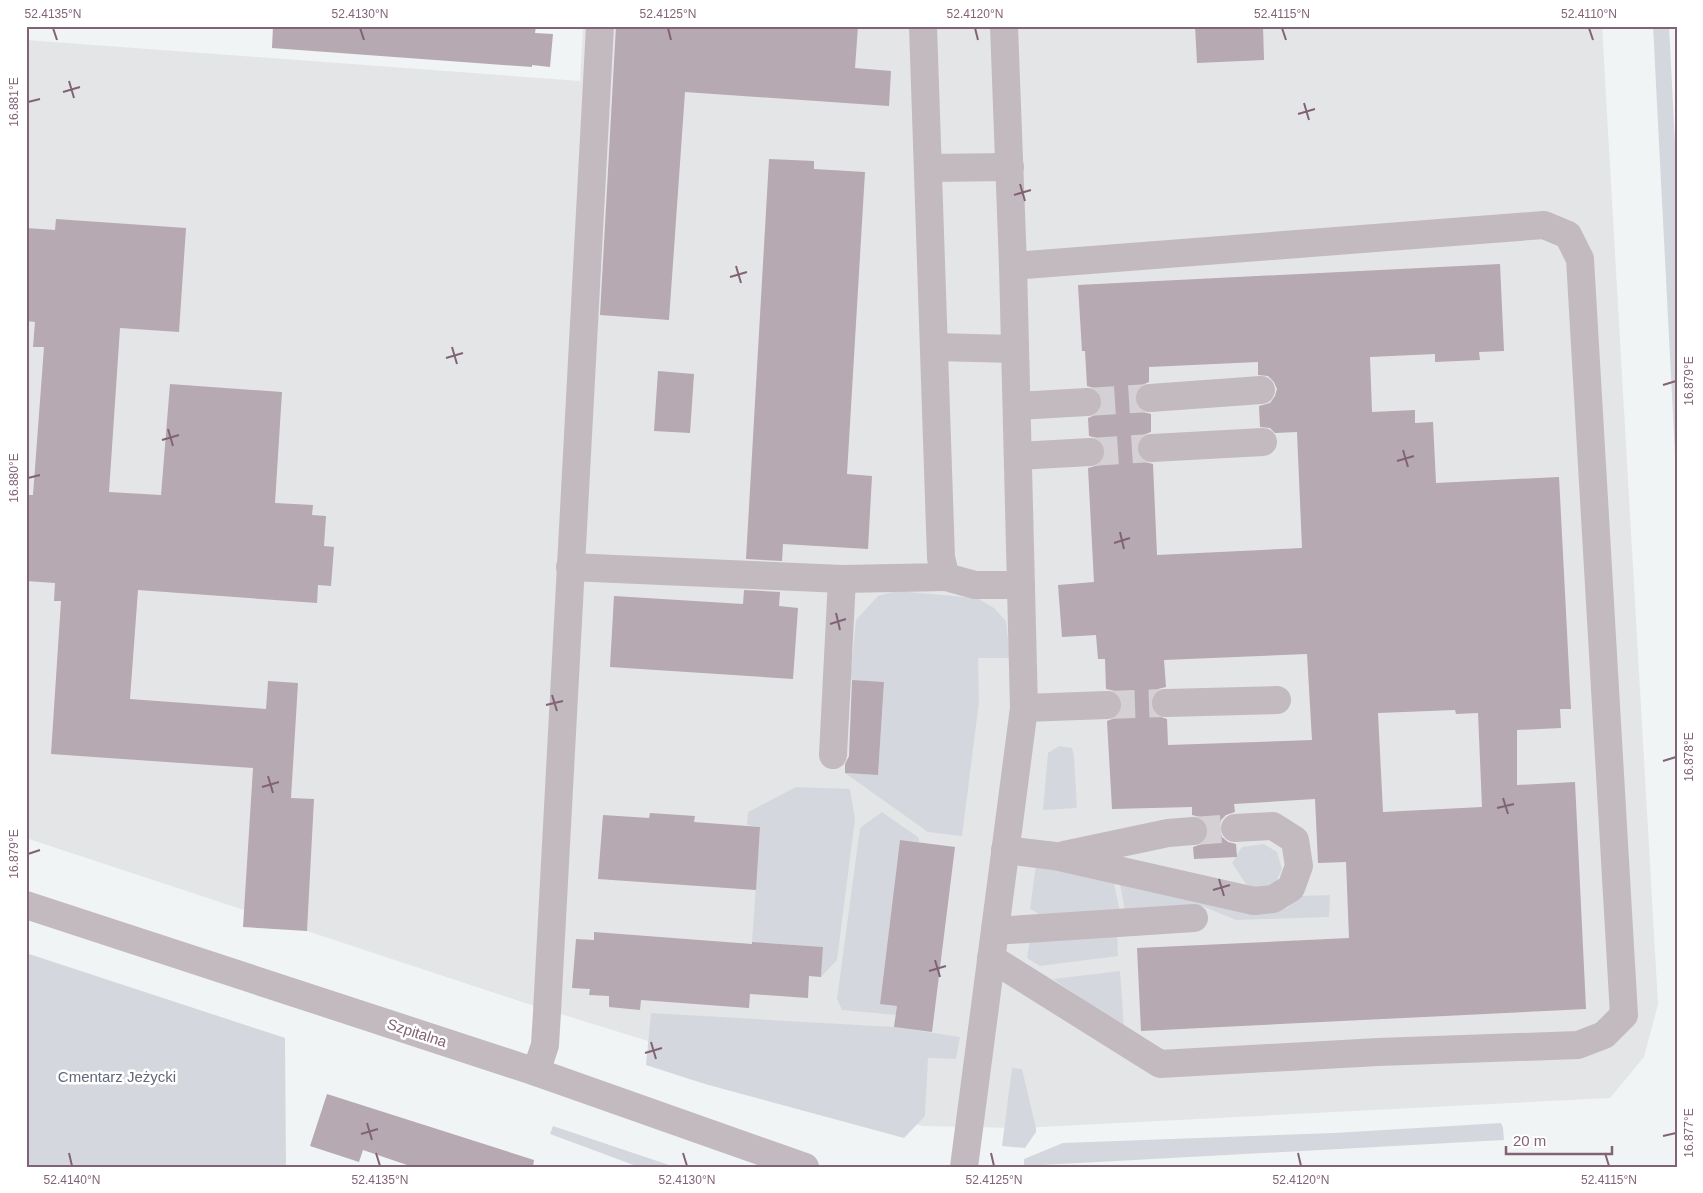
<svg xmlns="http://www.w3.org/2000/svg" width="1703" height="1193" viewBox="0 0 1703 1193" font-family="Arial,sans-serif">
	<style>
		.built { fill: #e4e5e6 }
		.green { fill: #d4d8de }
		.building { fill: #b6a9b1; fill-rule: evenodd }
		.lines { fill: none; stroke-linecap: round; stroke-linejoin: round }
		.minor-tunnel { stroke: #d4d0d4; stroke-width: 28; stroke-dasharray: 28 14; stroke-linecap: butt }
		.minor { stroke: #c3babf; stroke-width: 28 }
		.ticks { fill: none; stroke: #826375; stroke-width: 2 }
		.labels { text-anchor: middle; stroke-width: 5; stroke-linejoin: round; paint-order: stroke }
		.street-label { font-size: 15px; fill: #826375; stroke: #fff }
		.park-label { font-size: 15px; fill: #626779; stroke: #fff }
		.neatline { fill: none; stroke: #826375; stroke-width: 2 }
		.ticks-label { font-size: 12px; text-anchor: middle; fill: #826375 }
	</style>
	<rect width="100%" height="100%" fill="#f0f4f4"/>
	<path class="built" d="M 583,26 L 1602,26 L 1658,1004 L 1644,1057 L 1610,1098 L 1020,1128 L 922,1126 L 522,1002 L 26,838 L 26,40 L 580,81 Z"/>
	<g class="green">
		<path d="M 1653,26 L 1669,26 L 1677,182 L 1677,493 Z"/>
		<path d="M 896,591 L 977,598 L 994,608 L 1006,621 L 1010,658 L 978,658 L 979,702 L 962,836 L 928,832 L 845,773 L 878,775 L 884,682 L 850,680 L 856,620 L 878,596 Z"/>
		<path d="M 1059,746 L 1072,748 L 1074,756 L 1077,808 L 1043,810 L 1048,753 Z"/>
		<path d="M 796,787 L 850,789 L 855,819 L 837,960 L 821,977 L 823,947 L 752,942 L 760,827 L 747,825 L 748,812 Z"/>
		<path d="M 882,812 L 919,838 L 919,842 L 900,840 L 880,1003 L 897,1006 L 896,1015 L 842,1010 L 837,999 L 860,828 Z"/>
		<path d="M 1264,844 L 1277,852 L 1282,869 L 1275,884 L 1256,889 L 1248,887 L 1232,863 L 1242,847 Z"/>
		<path d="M 1036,865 L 1114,883 L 1120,912 L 1039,914 L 1030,909 Z"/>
		<path d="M 1120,884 L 1270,911 L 1287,908 L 1302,896 L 1330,895 L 1329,917 L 1236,920 L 1202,906 L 1125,911 Z"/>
		<path d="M 1117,933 L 1118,956 L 1040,966 L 1027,958 L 1030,940 Z"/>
		<path d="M 26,953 L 285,1038 L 286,1167 L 26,1167 Z"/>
		<path d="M 1120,971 L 1124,1028 L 1053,979 Z"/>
		<path d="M 651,1013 L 894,1027 L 960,1037 L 956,1059 L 928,1058 L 925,1116 L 904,1138 L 705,1084 L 646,1065 Z"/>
		<path d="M 1012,1068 L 1022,1069 L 1036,1128 L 1036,1132 L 1025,1148 L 1002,1146 Z"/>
		<path d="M 1501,1123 L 1503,1128 L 1504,1140 L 1024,1166 L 1024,1159 L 1063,1143 L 1334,1133 Z"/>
		<path d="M 553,1126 L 675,1167 L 639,1167 L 550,1134 Z"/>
	</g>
	<g class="building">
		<path d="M 273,26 L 536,26 L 535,33 L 553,34 L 550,67 L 532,65 L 532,67 L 272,48 Z"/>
		<path d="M 616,26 L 858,26 L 855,68 L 891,71 L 889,106 L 685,92 L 669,320 L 600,315 Z"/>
		<path d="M 1195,26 L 1263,26 L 1264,60 L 1197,63 Z"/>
		<path d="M 769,159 L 814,161 L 814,169 L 865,172 L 847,474 L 872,476 L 868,549 L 783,544 L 782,561 L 746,559 Z"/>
		<path d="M 56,219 L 186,228 L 179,332 L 120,328 L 109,492 L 161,495 L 170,384 L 282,392 L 275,503 L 313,505 L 312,515 L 326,516 L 324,546 L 334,547 L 331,586 L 318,585 L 317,603 L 138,590 L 130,699 L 266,709 L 268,681 L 298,683 L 291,798 L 314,799 L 307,931 L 243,927 L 253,768 L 51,754 L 61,601 L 54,601 L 55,583 L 26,581 L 26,495 L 33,495 L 44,347 L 33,347 L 35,322 L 26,321 L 26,228 L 55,230 Z"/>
		<path d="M 1500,264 L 1504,351 L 1479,352 L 1480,360 L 1435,362 L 1435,354 L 1370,357 L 1372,412 L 1415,410 L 1415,423 L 1433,422 L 1436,483 L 1559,477 L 1571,709 L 1560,709 L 1561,728 L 1517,730 L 1517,785 L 1575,782 L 1586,1009 L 1141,1031 L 1137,948 L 1349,938 L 1346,862 L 1318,863 L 1315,799 L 1234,804 L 1235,812 L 1226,815 L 1221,820 L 1219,828 L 1222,837 L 1228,842 L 1236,844 L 1237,857 L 1194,859 L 1193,847 L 1202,844 L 1207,838 L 1209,830 L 1206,822 L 1200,817 L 1192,815 L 1192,807 L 1112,809 L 1107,721 L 1115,718 L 1121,713 L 1123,704 L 1120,697 L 1115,691 L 1106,689 L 1105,659 L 1098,659 L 1096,635 L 1062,637 L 1058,585 L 1094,582 L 1088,468 L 1099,465 L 1104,459 L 1106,452 L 1103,443 L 1097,438 L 1089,436 L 1088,418 L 1095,415 L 1101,409 L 1103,401 L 1100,393 L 1094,388 L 1087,386 L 1085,351 L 1082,351 L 1078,285 ZM 1258,362 L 1258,375 L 1268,376 L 1274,382 L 1277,389 L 1275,396 L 1270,403 L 1259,406 L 1260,427 L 1270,428 L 1275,433 L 1297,432 L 1302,548 L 1157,555 L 1153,464 L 1145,462 L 1139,457 L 1136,448 L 1138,441 L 1143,435 L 1151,432 L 1151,414 L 1143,412 L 1137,406 L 1134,399 L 1136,391 L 1142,385 L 1149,382 L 1149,367 ZM 1307,654 L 1312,740 L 1168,745 L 1167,719 L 1158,716 L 1153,712 L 1150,704 L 1153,695 L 1158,689 L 1166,687 L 1164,660 ZM 1455,710 L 1456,714 L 1478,713 L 1482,807 L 1383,812 L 1378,713 Z"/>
		<path d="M 658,371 L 694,374 L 690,433 L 654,431 Z"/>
		<path d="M 744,590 L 780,592 L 779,606 L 798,608 L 793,679 L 610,667 L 614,596 L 743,604 Z"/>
		<path d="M 852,680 L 884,682 L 878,775 L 845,773 L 845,764 L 849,756 Z"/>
		<path d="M 650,813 L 695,816 L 694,822 L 760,827 L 756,890 L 598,879 L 603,815 L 649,818 Z"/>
		<path d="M 900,840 L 955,847 L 932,1032 L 894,1027 L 897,1006 L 880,1004 Z"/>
		<path d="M 594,932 L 752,944 L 752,942 L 823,947 L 821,977 L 809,976 L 808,998 L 750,994 L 749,1008 L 641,1000 L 640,1010 L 609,1007 L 609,996 L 589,995 L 590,989 L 572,988 L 576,939 L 594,940 Z"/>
		<path d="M 327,1094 L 534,1160 L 533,1167 L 413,1167 L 363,1150 L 359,1162 L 310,1146 Z"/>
	</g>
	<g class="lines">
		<g class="minor-tunnel">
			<path d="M 1087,402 L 1150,398"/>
			<path d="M 1090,452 L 1152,448"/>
			<path d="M 1107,705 L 1166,703"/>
			<path d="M 1193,831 L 1235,828"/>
		</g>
		<g class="minor">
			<path d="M 923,26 L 941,558 L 946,577 L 975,585 L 1021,585"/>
			<path d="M 928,168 L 1010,167"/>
			<path d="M 934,347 L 1015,349"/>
			<path d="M 1150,398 L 1261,390"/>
			<path d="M 1017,406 L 1087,402"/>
			<path d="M 1152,448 L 1263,442"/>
			<path d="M 1018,456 L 1090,452"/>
			<path d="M 570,567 L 842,579 L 946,577"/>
			<path d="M 1166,703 L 1277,700"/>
			<path d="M 1024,708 L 1107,705"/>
			<path d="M 833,755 L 842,579"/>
			<path d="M 1005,850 L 1055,856 L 1254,901 L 1273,899 L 1291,888 L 1299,866 L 1295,840 L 1273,826 L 1235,828"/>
			<path d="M 1064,855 L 1168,833 L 1193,831"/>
			<path d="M 26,905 L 536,1072 L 805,1167"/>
			<path d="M 995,931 L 1194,918"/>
			<path d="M 991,958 L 1160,1064 L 1378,1052 L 1578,1045 L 1604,1035 L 1624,1015 L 1580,259 L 1568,235 L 1544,225 L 1013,266"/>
			<path d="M 536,1072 L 545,1045 L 547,1012 L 600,26"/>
			<path d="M 964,1167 L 1024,708 L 1013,266 L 1004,26"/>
		</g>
	</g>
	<path class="ticks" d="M 53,28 L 57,40M 360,28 L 364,40M 668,28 L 671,40M 975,28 L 978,40M 1282,28 L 1286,40M 1589,28 L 1593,40M 69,81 L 74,98M 63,92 L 80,87M 28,102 L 40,99M 1304,103 L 1309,120M 1298,114 L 1315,109M 1020,184 L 1025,201M 1014,195 L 1031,190M 736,266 L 741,283M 730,277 L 747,272M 452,347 L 457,364M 446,358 L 463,353M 1663,385 L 1676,381M 168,429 L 173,446M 162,440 L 179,435M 1403,450 L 1408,467M 1397,461 L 1414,456M 28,478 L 40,475M 1120,532 L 1124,549M 1114,543 L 1130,538M 836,613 L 840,630M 830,624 L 846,619M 552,695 L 557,711M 546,705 L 563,701M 1663,761 L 1676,757M 268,776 L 273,793M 262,787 L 279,782M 1503,798 L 1508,814M 1497,808 L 1514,804M 28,854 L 40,850M 1219,879 L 1224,896M 1213,890 L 1230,885M 935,960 L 940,977M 929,971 L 946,966M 651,1042 L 656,1059M 645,1053 L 662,1048M 367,1123 L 372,1140M 361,1134 L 378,1129M 1663,1136 L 1676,1133M 69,1153 L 72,1166M 376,1153 L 380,1166M 683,1153 L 687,1166M 991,1153 L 994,1166M 1298,1153 L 1301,1166M 1605,1153 L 1609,1166"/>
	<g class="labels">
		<g class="street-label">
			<text transform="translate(417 1033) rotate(18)" y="5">Szpitalna</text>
		</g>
		<g class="park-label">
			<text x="117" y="1082">Cmentarz Jeżycki</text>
		</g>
	</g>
	<rect width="1703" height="1193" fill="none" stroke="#ffffff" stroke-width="55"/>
	<path d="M1506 1146v8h106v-8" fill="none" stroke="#826375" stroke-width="2.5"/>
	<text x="1513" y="1146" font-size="15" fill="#826375" stroke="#ffffff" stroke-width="4" paint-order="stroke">20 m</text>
	<rect x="28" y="28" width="1648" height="1138" class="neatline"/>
	<g class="ticks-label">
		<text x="53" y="18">52.4135°N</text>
		<text x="360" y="18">52.4130°N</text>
		<text x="668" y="18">52.4125°N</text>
		<text x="975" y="18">52.4120°N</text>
		<text x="1282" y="18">52.4115°N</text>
		<text x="1589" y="18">52.4110°N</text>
		<text transform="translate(14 102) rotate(-90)" y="4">16.881°E</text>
		<text transform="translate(1689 381) rotate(-90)" y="4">16.879°E</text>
		<text transform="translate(14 478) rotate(-90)" y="4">16.880°E</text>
		<text transform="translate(1689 757) rotate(-90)" y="4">16.878°E</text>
		<text transform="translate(14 854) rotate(-90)" y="4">16.879°E</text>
		<text transform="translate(1689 1133) rotate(-90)" y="4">16.877°E</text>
		<text x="72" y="1184">52.4140°N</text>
		<text x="380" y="1184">52.4135°N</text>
		<text x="687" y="1184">52.4130°N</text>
		<text x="994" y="1184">52.4125°N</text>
		<text x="1301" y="1184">52.4120°N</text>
		<text x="1609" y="1184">52.4115°N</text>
	</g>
</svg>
